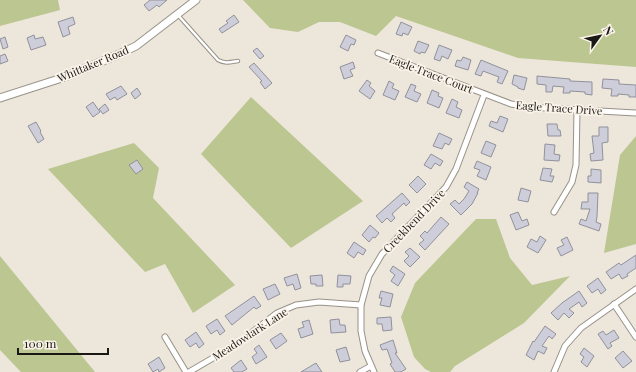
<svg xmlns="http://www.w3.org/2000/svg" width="636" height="372" viewBox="0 0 636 372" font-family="'Playfair Display',serif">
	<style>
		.green { fill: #bcc690 }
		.building { fill: #ceceda; stroke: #91919c }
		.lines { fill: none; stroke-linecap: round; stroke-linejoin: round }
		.service-casing { stroke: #989288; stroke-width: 4.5 }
		.minor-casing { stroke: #989288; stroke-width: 7 }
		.secondary-casing { stroke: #989288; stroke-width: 9 }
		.service { stroke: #fff; stroke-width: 2.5 }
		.minor { stroke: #fff; stroke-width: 5 }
		.secondary { stroke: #fff; stroke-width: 7 }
		.labels { text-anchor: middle; stroke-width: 3.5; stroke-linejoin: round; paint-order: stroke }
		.street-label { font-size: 11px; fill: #1b1915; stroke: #faf3e9 }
	</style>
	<rect width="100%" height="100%" fill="#ede6db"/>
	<g class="green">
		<path d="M 0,0 L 58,0 L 60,10 L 0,26 Z"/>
		<path d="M 243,0 L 636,0 L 636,67 L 518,58 L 396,16 L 376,36 L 340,22 L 319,22 L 298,32 L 270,28 Z"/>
		<path d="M 251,97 L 363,201 L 291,248 L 201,154 Z"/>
		<path d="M 636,136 L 636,244 L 604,253 L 620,155 Z"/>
		<path d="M 134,143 L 159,168 L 153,198 L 235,285 L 193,313 L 165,264 L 145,272 L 48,169 Z"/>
		<path d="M 476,219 L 496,219 L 510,258 L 532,285 L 570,276 L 524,323 L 455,366 L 450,372 L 431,372 L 425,369 L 414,357 L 401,317 L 415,283 Z"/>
		<path d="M 0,256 L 95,372 L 21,372 L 0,350 Z"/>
	</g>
	<g class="building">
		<path d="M 150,0 L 167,0 L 159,7 L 157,5 L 149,11 L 144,5 Z"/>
		<path d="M 234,15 L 239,22 L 222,33 L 219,29 L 228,23 L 226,21 Z"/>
		<path d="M 73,17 L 75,24 L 68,27 L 70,34 L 63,37 L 58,22 Z"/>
		<path d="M 401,22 L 412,27 L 408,35 L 403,33 L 402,36 L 396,34 Z"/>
		<path d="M 34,35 L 35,39 L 43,37 L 46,45 L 31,50 L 27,38 Z"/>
		<path d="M 346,35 L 356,40 L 354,45 L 351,44 L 348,51 L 340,47 Z"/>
		<path d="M 5,37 L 8,47 L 3,49 L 0,39 Z"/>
		<path d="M 418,41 L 429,45 L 425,53 L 421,52 L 420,54 L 414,51 Z"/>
		<path d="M 439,45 L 452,50 L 448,59 L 442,56 L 440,61 L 434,59 Z"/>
		<path d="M 257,48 L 264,56 L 260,59 L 253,51 Z"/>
		<path d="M 5,54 L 8,61 L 0,64 L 0,56 Z"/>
		<path d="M 463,57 L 471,60 L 468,70 L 455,66 L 457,60 L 461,61 Z"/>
		<path d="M 481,60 L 508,71 L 502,84 L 497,82 L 499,77 L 483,71 L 481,76 L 475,74 Z"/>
		<path d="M 353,62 L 355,68 L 350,70 L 353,76 L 344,79 L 340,67 Z"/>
		<path d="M 254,63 L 272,83 L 265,89 L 260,82 L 262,81 L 249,67 Z"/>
		<path d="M 514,75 L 527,78 L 524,90 L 518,88 L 518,87 L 512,84 Z"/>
		<path d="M 537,76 L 570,79 L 570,81 L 592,82 L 592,95 L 585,94 L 585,92 L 570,91 L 570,93 L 563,93 L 564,87 L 553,86 L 552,92 L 546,92 L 546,85 L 537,84 Z"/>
		<path d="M 603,79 L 619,80 L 619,84 L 636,85 L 636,97 L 629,97 L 629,95 L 618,94 L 618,96 L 611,96 L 612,89 L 602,88 Z"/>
		<path d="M 367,80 L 371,83 L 369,86 L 375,91 L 370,99 L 359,91 Z"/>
		<path d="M 389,81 L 394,84 L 392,88 L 399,91 L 395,100 L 383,95 Z"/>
		<path d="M 411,84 L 416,86 L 414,91 L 421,94 L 417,102 L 405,97 Z"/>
		<path d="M 121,86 L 127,94 L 117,100 L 115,97 L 110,100 L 106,94 Z"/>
		<path d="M 137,88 L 141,94 L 135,99 L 131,93 Z"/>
		<path d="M 432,90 L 439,93 L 438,96 L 443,98 L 439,108 L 427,103 Z"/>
		<path d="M 452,99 L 458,102 L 456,107 L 462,110 L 459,118 L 446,113 Z"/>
		<path d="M 93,102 L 100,112 L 93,117 L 86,107 Z"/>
		<path d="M 105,104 L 109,110 L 103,114 L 99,109 Z"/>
		<path d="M 500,116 L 508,119 L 503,132 L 489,126 L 491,121 L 497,123 Z"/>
		<path d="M 36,122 L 41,131 L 40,132 L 44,139 L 38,143 L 28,126 Z"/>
		<path d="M 547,124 L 557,124 L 558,130 L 560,130 L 561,136 L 548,136 Z"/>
		<path d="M 599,127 L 608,127 L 608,142 L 602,143 L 603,160 L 591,161 L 590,154 L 594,153 L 592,136 L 599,136 Z"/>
		<path d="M 439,133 L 452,139 L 449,145 L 445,143 L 442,149 L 433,146 Z"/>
		<path d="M 486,141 L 496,145 L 491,157 L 481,153 Z"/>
		<path d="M 545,144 L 555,145 L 554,154 L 560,155 L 559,161 L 544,160 Z"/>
		<path d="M 431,154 L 443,161 L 440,166 L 435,163 L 431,169 L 424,165 Z"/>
		<path d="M 137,160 L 143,169 L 136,174 L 129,165 Z"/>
		<path d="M 477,161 L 491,167 L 486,180 L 477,176 L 480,170 L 474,168 Z"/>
		<path d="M 543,168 L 552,169 L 550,176 L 554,176 L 552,182 L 540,180 Z"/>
		<path d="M 591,169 L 601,170 L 601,183 L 588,182 L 588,176 L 591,176 Z"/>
		<path d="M 418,176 L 426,184 L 417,193 L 409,185 Z"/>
		<path d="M 467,182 L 479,189 L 477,193 L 478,193 L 472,204 L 461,215 L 450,204 L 455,200 L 459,204 L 464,199 L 469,191 L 464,187 Z"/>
		<path d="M 521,188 L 531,191 L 528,202 L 518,200 Z"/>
		<path d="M 402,193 L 410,202 L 406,206 L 404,203 L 392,214 L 395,218 L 391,222 L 387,218 L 382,223 L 376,216 Z"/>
		<path d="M 588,193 L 598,193 L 597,217 L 596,222 L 601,224 L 599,231 L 579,224 L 581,219 L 586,221 L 590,209 L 581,209 L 582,202 L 588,202 Z"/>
		<path d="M 518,212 L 522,221 L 527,219 L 529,225 L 516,230 L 510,215 Z"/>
		<path d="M 441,217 L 449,224 L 425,250 L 419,244 L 424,240 L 420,236 L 425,231 L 427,233 Z"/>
		<path d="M 370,225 L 379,233 L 375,238 L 373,237 L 369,242 L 362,235 Z"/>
		<path d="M 540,236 L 546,240 L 538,253 L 527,247 L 531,239 L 537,242 Z"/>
		<path d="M 567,237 L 573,250 L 561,256 L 557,248 L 564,245 L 561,240 Z"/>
		<path d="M 354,242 L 366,250 L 363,255 L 358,252 L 354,258 L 347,253 Z"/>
		<path d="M 410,248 L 420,257 L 410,267 L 404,261 L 409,256 L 405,252 Z"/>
		<path d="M 636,255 L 636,268 L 627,274 L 628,276 L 622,279 L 619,274 L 611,279 L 606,272 L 619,263 L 621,265 Z"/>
		<path d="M 393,266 L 405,274 L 398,286 L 391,281 L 395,275 L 390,271 Z"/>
		<path d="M 297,274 L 301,288 L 295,290 L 293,284 L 287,286 L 284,278 Z"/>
		<path d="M 322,275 L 323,286 L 316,286 L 316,284 L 311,284 L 310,276 Z"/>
		<path d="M 338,275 L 351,276 L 350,284 L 343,284 L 343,287 L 337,287 Z"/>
		<path d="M 598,278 L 606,290 L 601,294 L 598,289 L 592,293 L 587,286 Z"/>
		<path d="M 275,284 L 280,294 L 268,300 L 263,289 Z"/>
		<path d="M 381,291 L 393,294 L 390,307 L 380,305 L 382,298 L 379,298 Z"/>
		<path d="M 579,291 L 587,303 L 582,307 L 579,302 L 569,309 L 574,313 L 569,318 L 564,313 L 558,320 L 551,313 L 562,303 Z"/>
		<path d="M 254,296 L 261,306 L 256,309 L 254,307 L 232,325 L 225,316 Z"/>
		<path d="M 391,317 L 392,330 L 383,331 L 382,324 L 377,324 L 377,318 Z"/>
		<path d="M 217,319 L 225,331 L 220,335 L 217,330 L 211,334 L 206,326 Z"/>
		<path d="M 339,319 L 340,325 L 345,325 L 346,332 L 331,333 L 330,320 Z"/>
		<path d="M 309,320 L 313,334 L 301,338 L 298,329 L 304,327 L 302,322 Z"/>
		<path d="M 545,326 L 556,334 L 552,339 L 549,336 L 542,346 L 547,348 L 544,354 L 538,351 L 534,360 L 526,355 L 533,341 L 534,342 Z"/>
		<path d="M 614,330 L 619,338 L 610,343 L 612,346 L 608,349 L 598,334 L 603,331 L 606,335 Z"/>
		<path d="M 196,332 L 204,344 L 199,348 L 196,343 L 190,347 L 185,340 Z"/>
		<path d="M 281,333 L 287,341 L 276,349 L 270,340 Z"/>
		<path d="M 393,340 L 397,353 L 395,353 L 406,369 L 401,372 L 395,372 L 390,364 L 392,363 L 387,349 L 382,350 L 380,345 Z"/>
		<path d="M 259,345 L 267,357 L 256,364 L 252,357 L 257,353 L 254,349 Z"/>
		<path d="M 346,347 L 350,360 L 340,362 L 336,350 Z"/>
		<path d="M 584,348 L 594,356 L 587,367 L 581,362 L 584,357 L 580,354 Z"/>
		<path d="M 623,351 L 632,361 L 623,368 L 615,358 Z"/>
		<path d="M 159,357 L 165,368 L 159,372 L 158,369 L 153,372 L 148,364 Z"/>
		<path d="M 241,360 L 247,369 L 242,372 L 234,372 L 231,368 Z"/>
		<path d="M 316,363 L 322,372 L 301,372 Z"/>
	</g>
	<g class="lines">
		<defs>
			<path id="service" d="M 177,14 L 218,60 C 225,64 231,62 238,61"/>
			<g id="minor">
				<path d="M 378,53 L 511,104 L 528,107 L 636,113"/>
				<path d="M 554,212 L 572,182 L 576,165 L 577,110"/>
				<path d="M 614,304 L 636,337"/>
				<path d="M 165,337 L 186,372"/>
				<path d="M 189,372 L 237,344 L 277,313 L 296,305 L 319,302 L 361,305"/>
				<path d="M 360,372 L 371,366"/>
				<path d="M 374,372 L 365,351 L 361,331 L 361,305 L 369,276 L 382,254 L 446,187 L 456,169 L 484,95"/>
				<path d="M 554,372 L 565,346 L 581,328 L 636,289"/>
			</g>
			<path id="secondary" d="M 0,98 L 65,77 L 117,55 L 136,46 L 196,0"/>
		</defs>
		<use href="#service" class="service-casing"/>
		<use href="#minor" class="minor-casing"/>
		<use href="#secondary" class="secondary-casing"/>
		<use href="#service" class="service"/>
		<use href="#minor" class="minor"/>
		<use href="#secondary" class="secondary"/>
	</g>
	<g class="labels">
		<g class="street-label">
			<text transform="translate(93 64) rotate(-23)" y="4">Whittaker Road</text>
			<text transform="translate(431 74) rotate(21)" y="4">Eagle Trace Court</text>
			<text transform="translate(559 108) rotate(4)" y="4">Eagle Trace Drive</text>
			<text transform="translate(414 221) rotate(-46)" y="4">Creekbend Drive</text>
			<text transform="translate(250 334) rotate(-33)" y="4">Meadowlark Lane</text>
		</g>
	</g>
	<g transform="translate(600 36) rotate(57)" stroke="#faf3e9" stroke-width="3" paint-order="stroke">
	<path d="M0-3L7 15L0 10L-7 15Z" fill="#1b1915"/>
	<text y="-6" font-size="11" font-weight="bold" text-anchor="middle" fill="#1b1915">N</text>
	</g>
	<path d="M18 348v6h90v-6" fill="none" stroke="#1b1915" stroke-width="2"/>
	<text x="24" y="348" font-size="12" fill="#1b1915" stroke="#faf3e9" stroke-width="3" paint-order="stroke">100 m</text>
</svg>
